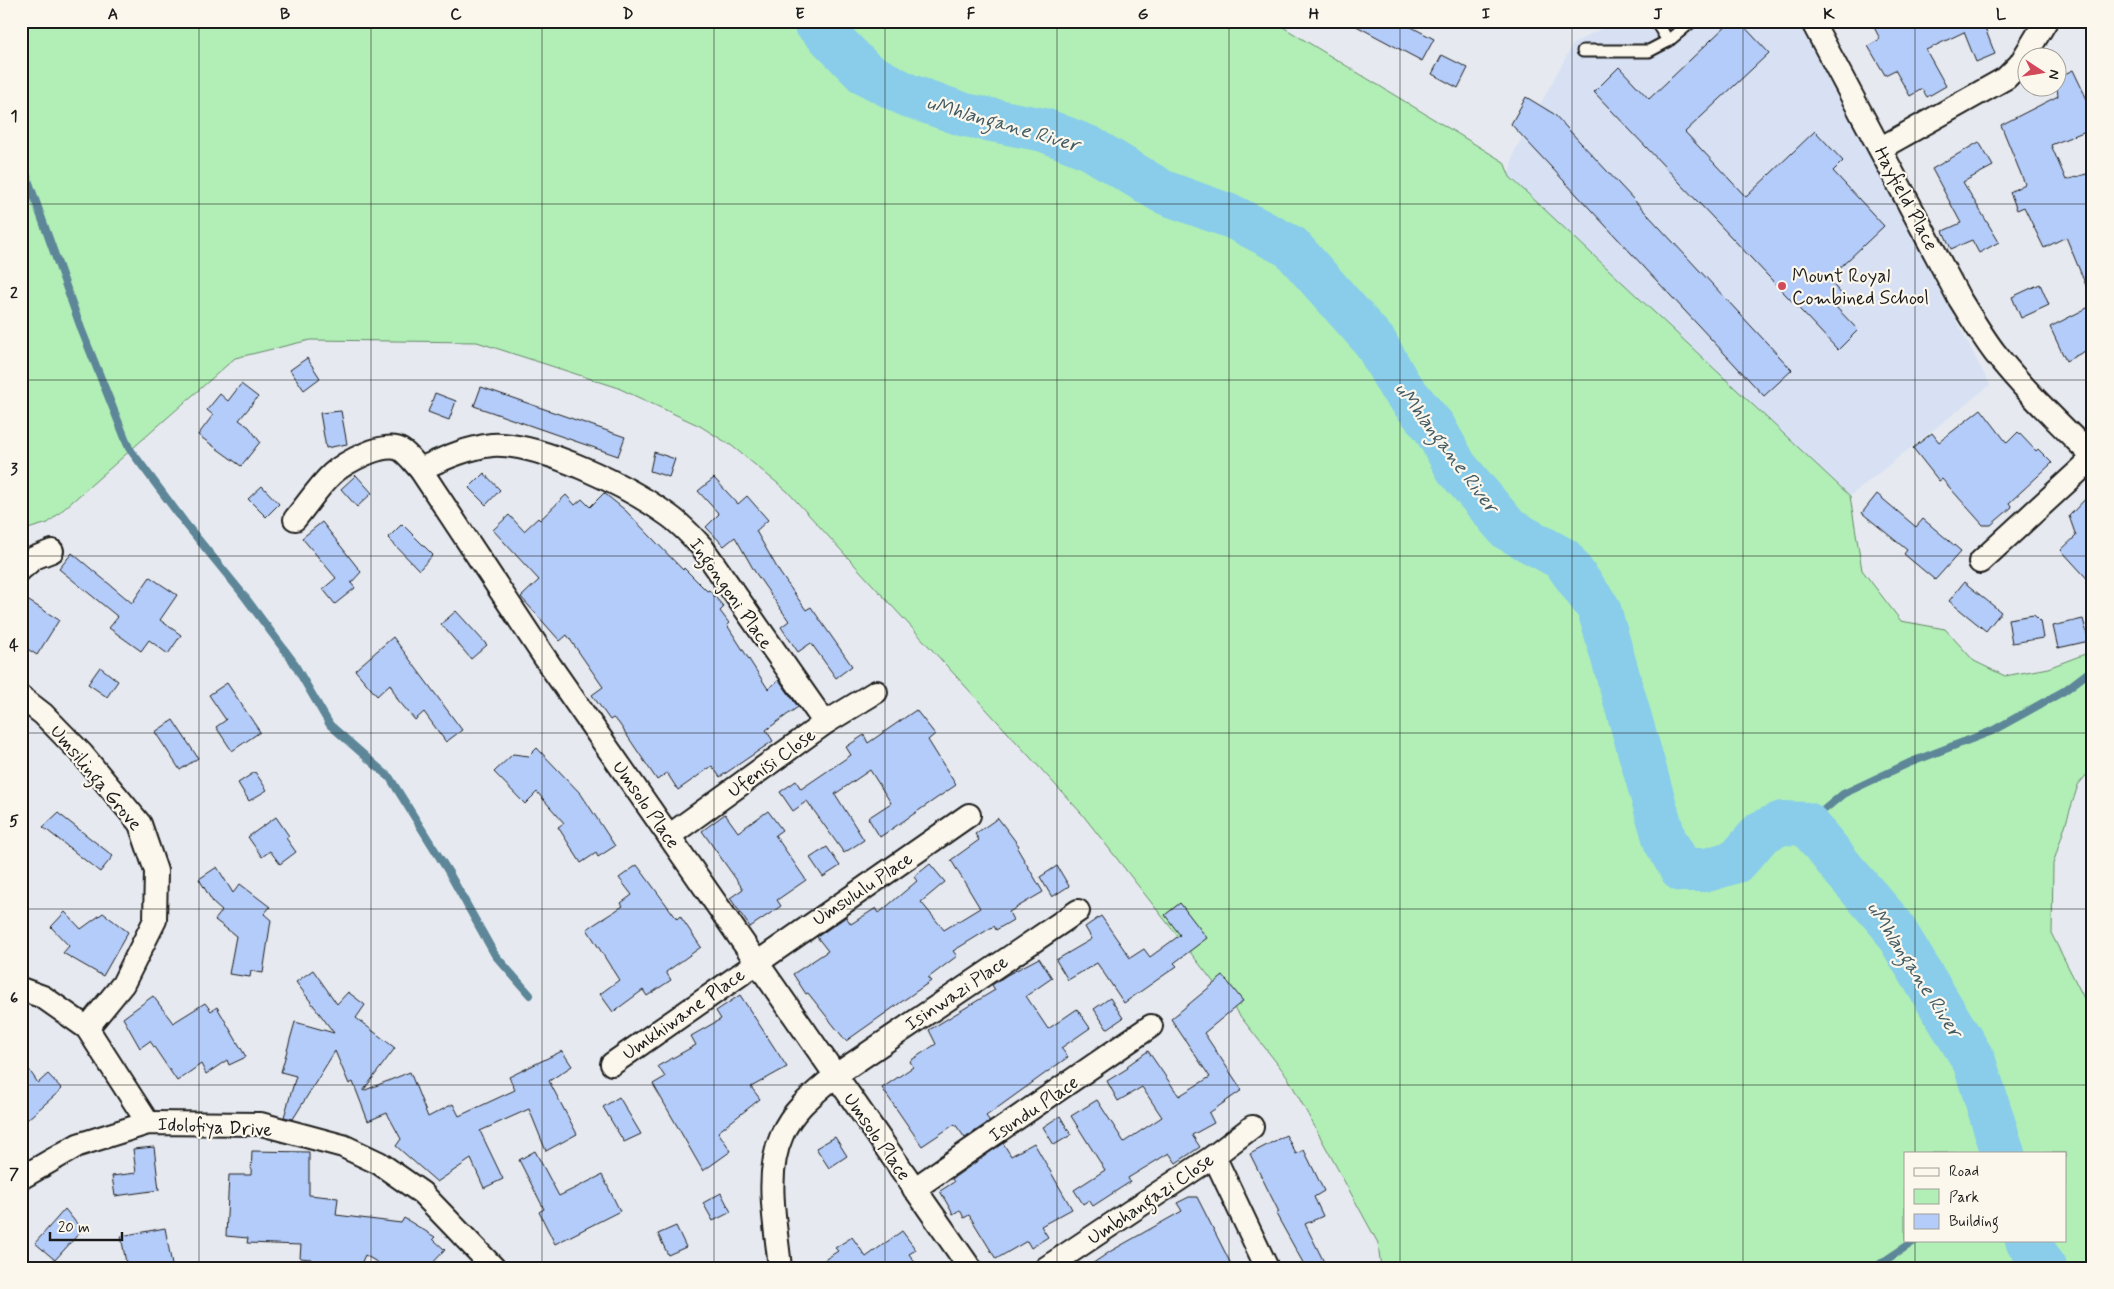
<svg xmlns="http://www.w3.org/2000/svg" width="2114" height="1289" viewBox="0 0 2114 1289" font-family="Mynerve,sans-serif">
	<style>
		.built { fill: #d7e1f3 }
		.green { fill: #b1efb6; stroke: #668669; fill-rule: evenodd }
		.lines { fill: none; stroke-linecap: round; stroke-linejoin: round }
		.stream { stroke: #5d8698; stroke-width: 8 }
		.river { stroke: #89cdea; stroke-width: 44 }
		.building { fill: #b4ccfa; stroke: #1c1c1c }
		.service-casing { stroke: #1c1c1c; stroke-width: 15 }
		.minor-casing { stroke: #1c1c1c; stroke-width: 26 }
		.service { stroke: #fbf7ec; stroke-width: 11 }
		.minor { stroke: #fbf7ec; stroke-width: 22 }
		.grid { fill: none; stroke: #1c1c1c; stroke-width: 1; stroke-opacity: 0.55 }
		.poi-dot { fill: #d1495b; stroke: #fbf7ec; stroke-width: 2 }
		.labels { text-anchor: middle; stroke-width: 4.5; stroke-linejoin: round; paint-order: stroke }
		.street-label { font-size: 19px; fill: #1c1c1c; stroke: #fbf7ec }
		.poi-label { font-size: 19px; fill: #1c1c1c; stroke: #fbf7ec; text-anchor: start }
		.water-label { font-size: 20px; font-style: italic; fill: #425a64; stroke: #fbf7ec }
		.neatline { fill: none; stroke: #1c1c1c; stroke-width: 2 }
		.grid-label { font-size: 16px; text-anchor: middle; font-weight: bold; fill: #1c1c1c }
	</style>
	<rect width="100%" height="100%" fill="#e6eaf0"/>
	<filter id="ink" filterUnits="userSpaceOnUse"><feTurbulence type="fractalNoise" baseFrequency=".02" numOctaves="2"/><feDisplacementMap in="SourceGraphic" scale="10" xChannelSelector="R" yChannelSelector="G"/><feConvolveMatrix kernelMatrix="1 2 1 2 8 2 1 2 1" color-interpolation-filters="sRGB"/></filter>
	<g filter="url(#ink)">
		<path class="built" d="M 1614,21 L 1798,21 L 1990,385 L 1850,496 L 1509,177 L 1514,152 L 1573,44 Z"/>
		<path class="green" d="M 21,21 L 1273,21 L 1504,162 L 1510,177 L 1850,496 L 1862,570 L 1901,621 L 1945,629 L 1974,661 L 2005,676 L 2048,668 L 2093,651 L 2093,767 L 2078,785 L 2053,864 L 2052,935 L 2093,1016 L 2093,1268 L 1381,1268 L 1378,1243 L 1287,1076 L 1082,814 L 787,491 L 732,446 L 700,426 L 616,387 L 477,342 L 310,340 L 235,358 L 48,523 L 21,531 ZM 1905,1153 L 2065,1153 L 2065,1240 L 1905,1240 Z"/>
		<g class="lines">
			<g class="stream">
				<path d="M 21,160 L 82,331 L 129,448 L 185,523 L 242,593 L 292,660 L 330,725 L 390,778 L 448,871 L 495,955 L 530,995"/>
				<path d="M 1807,824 L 1843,794 L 1909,763 L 1992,731 L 2064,691 L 2093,669"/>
				<path d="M 1874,1268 L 1916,1240"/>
			</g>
			<g class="river">
				<path d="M 814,21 L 864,72 L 907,95 L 965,115 L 1044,130 L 1090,148 L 1163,192 L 1235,218 L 1291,247 L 1375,342 L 1399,385 L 1434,427 L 1456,467 L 1508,529 L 1563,559 L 1599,609 L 1665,841 L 1682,870 L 1707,870 L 1737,861 L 1762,832 L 1782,823 L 1807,824 L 1844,870 L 1891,924 L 1974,1061 L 2003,1153"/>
				<path d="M 2027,1240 L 2045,1268"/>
			</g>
		</g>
		<g class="building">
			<path d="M 1347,21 L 1400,21 L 1434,39 L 1422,61 Z"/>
			<path d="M 1731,21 L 1739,21 L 1769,53 L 1685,132 L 1746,197 L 1815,131 L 1843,161 L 1833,171 L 1884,226 L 1828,279 L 1844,297 L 1835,306 L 1858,330 L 1838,350 L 1594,92 L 1619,67 L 1649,99 Z"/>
			<path d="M 1871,21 L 1986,21 L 1983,23 L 1995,54 L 1976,62 L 1964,32 L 1926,50 L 1946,86 L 1927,97 L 1922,89 L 1910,96 L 1895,70 L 1885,75 L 1868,46 L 1880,39 Z"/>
			<path d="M 1442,55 L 1468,68 L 1458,88 L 1432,74 Z"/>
			<path d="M 2073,70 L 2093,112 L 2093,128 L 2051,145 L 2066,180 L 2093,172 L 2092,300 L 2066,237 L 2044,248 L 2024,207 L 2017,210 L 2010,192 L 2025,184 L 2001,125 L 2058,96 L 2056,78 Z"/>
			<path d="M 1526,97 L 1554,114 L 1792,370 L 1764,396 L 1511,124 Z"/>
			<path d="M 1979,142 L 1993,166 L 1963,182 L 1999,242 L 1979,253 L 1972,240 L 1951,249 L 1943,231 L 1961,223 L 1932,169 Z"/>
			<path d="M 2040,284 L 2049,305 L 2021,318 L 2012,297 Z"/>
			<path d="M 2093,305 L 2093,347 L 2066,361 L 2050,327 Z"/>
			<path d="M 307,358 L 320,378 L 304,390 L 290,370 Z"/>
			<path d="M 241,384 L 258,397 L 239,420 L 249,427 L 260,442 L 241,466 L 198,435 L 213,415 L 207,410 L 220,394 L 228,401 Z"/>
			<path d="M 481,387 L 625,437 L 618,456 L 474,406 Z"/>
			<path d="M 435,393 L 456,401 L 449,420 L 428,412 Z"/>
			<path d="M 1981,409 L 2007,443 L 2018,432 L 2036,451 L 2038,449 L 2052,463 L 2009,503 L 2012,507 L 1991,525 L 1983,525 L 1942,479 L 1939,481 L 1913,448 L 1932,433 L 1939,442 Z"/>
			<path d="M 341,411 L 347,444 L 326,448 L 320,413 Z"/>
			<path d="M 654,452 L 675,459 L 669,477 L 650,471 Z"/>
			<path d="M 484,473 L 500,490 L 486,505 L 469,488 Z"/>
			<path d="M 356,475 L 372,493 L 357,507 L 341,489 Z"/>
			<path d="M 714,478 L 738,504 L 747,496 L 768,520 L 756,531 L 780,573 L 806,610 L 811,607 L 852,666 L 836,678 L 811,643 L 798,652 L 781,627 L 789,621 L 755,572 L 735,537 L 724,546 L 706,527 L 719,514 L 698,491 Z"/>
			<path d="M 262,486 L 279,504 L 266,517 L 248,499 Z"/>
			<path d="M 2093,491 L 2093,585 L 2061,550 L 2076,536 L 2069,516 Z"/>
			<path d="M 604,493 L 625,510 L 683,570 L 684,568 L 707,591 L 709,590 L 724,607 L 720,611 L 729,623 L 727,625 L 768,689 L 779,680 L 798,707 L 766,730 L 773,741 L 720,777 L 712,766 L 678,790 L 667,773 L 657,780 L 618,722 L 613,718 L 610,720 L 592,695 L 603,687 L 567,635 L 560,641 L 521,597 L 539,580 L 493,530 L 509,515 L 524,531 L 538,518 L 540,520 L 566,495 L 575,505 L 582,499 L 590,507 Z"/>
			<path d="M 1877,494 L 1916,527 L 1923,519 L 1961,551 L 1935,580 L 1904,554 L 1907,550 L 1862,513 Z"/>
			<path d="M 322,522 L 361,572 L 351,583 L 355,588 L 335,604 L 323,589 L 336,578 L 302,538 Z"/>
			<path d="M 402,524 L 433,555 L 419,570 L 388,538 Z"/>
			<path d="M 72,553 L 132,603 L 150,577 L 177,595 L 160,620 L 181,635 L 168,654 L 149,640 L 141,651 L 109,628 L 118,617 L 59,569 Z"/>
			<path d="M 1964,582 L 2001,612 L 1986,631 L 1949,601 Z"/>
			<path d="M 21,596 L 59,620 L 37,655 L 21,645 Z"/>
			<path d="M 456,611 L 487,645 L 471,659 L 441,624 Z"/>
			<path d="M 2034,615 L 2040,621 L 2043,638 L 2012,643 L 2008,619 Z"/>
			<path d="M 2083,619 L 2089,641 L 2058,648 L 2053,626 Z"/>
			<path d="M 393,637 L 462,730 L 446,742 L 424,712 L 415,720 L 398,700 L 390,684 L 377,696 L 355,670 Z"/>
			<path d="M 100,667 L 118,681 L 107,697 L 88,684 Z"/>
			<path d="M 227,683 L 260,732 L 232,751 L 216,727 L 226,720 L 209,695 Z"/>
			<path d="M 916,710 L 935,734 L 928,740 L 956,785 L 880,837 L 868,818 L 891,803 L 870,770 L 835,794 L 864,840 L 844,853 L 807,801 L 793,811 L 780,792 L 796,781 L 801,789 L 851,755 L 846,747 L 864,735 L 868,743 Z"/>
			<path d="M 173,720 L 198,758 L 180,770 L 155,732 Z"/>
			<path d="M 537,748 L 581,794 L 615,846 L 598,857 L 596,853 L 581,863 L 558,827 L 564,823 L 537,792 L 525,804 L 494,772 L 513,754 L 529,756 Z"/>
			<path d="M 255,772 L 267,790 L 249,801 L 238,783 Z"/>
			<path d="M 768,811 L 782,830 L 775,835 L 806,880 L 777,900 L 781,906 L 750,927 L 730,898 L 743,889 L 702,831 L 725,814 L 738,832 Z"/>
			<path d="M 58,813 L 113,856 L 100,872 L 43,827 Z"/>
			<path d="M 276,817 L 289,836 L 286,838 L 296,852 L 280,864 L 270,851 L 262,857 L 248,837 Z"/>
			<path d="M 998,818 L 1019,846 L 1017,848 L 1043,892 L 1009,912 L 1013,920 L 996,930 L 994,926 L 953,951 L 957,956 L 928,978 L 931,981 L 846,1041 L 808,993 L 806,994 L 793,974 L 828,951 L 817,937 L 846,917 L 851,924 L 876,908 L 879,913 L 917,881 L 914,877 L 930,864 L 945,882 L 921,902 L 944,930 L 980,908 L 951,860 L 979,840 L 975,834 Z"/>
			<path d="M 827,847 L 840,866 L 823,877 L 810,858 Z"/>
			<path d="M 637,865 L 677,919 L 680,916 L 701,947 L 666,972 L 671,980 L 647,996 L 643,990 L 613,1012 L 600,994 L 619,980 L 587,929 L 623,906 L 621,903 L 632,895 L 619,878 Z"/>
			<path d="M 1057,866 L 1069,886 L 1052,897 L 1040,877 Z"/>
			<path d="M 217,867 L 233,893 L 240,884 L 270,907 L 264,914 L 271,920 L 263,973 L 251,971 L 250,977 L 229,974 L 236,936 L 215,920 L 222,911 L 214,904 L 199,879 Z"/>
			<path d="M 1180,903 L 1207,938 L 1174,963 L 1177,966 L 1124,1003 L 1097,963 L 1068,980 L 1056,960 L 1092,939 L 1085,927 L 1101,916 L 1130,958 L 1144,949 L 1150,957 L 1180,935 L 1165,915 Z"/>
			<path d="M 65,912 L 81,929 L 103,913 L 128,932 L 103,976 L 63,953 L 69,946 L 51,927 Z"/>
			<path d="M 1039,958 L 1052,978 L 1026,996 L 1048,1029 L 1077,1009 L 1090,1028 L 1061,1048 L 1068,1057 L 986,1116 L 990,1121 L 965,1138 L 955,1124 L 922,1146 L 882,1088 L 913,1067 L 910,1061 L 936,1044 L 929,1030 L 995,990 L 992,985 L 1007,975 Z"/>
			<path d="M 313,970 L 337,1004 L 348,992 L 365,1005 L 356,1018 L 395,1048 L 363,1091 L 410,1072 L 428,1117 L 453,1104 L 459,1116 L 515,1090 L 509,1077 L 562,1051 L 572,1066 L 549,1081 L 577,1134 L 546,1151 L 529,1109 L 480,1131 L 503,1179 L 484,1188 L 471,1159 L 437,1182 L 396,1146 L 401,1139 L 387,1113 L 368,1121 L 353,1082 L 349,1084 L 335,1051 L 293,1119 L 284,1117 L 296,1076 L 281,1072 L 295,1022 L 334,1033 L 296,982 Z"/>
			<path d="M 1223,976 L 1243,1001 L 1204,1033 L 1242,1090 L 1209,1113 L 1214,1123 L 1192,1135 L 1200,1147 L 1176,1163 L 1169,1153 L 1128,1178 L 1130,1182 L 1093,1206 L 1089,1200 L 1083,1204 L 1074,1190 L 1105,1170 L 1071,1116 L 1097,1100 L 1124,1142 L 1162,1117 L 1142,1087 L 1118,1101 L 1107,1081 L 1128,1068 L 1127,1066 L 1148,1051 L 1179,1096 L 1210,1077 L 1171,1019 Z"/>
			<path d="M 740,995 L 787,1067 L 751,1087 L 760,1099 L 718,1132 L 731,1151 L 703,1171 L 653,1084 L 665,1077 L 658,1066 L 696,1045 L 691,1036 L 721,1019 L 716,1011 Z"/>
			<path d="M 153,996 L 173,1023 L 205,1003 L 211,1011 L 217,1007 L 246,1057 L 229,1065 L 227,1060 L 206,1074 L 201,1064 L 177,1081 L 150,1041 L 140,1048 L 123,1018 Z"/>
			<path d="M 1110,998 L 1123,1018 L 1107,1029 L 1094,1009 Z"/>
			<path d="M 21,1058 L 38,1083 L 48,1074 L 62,1089 L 21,1125 Z"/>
			<path d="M 619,1097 L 641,1134 L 624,1142 L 603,1107 Z"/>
			<path d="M 1060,1116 L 1071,1135 L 1054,1145 L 1043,1127 Z"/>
			<path d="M 1286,1135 L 1296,1154 L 1304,1150 L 1324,1191 L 1314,1197 L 1323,1216 L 1305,1224 L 1327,1268 L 1306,1268 L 1276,1214 L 1279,1212 L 1250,1154 Z"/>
			<path d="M 835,1137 L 847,1156 L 829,1168 L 816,1148 Z"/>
			<path d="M 1003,1143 L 1011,1156 L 1034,1143 L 1072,1209 L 1041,1226 L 1048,1237 L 1031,1248 L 1027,1241 L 996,1259 L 969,1215 L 964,1218 L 960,1210 L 953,1214 L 940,1191 L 954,1182 L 952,1179 Z"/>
			<path d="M 154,1147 L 159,1190 L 115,1196 L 112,1176 L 136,1173 L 133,1149 Z"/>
			<path d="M 252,1151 L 309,1152 L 309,1195 L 338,1198 L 336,1215 L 401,1223 L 404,1218 L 435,1237 L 433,1239 L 445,1250 L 428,1268 L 387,1268 L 365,1255 L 359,1268 L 310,1268 L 311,1259 L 300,1258 L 301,1245 L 247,1243 L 248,1238 L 226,1236 L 229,1175 L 251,1175 Z"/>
			<path d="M 535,1151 L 559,1196 L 602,1175 L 620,1211 L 555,1244 L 539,1212 L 544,1209 L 519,1160 Z"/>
			<path d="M 721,1193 L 731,1212 L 713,1221 L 703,1203 Z"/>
			<path d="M 1189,1197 L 1197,1197 L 1233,1268 L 1086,1268 L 1111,1251 L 1182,1211 L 1177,1203 Z"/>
			<path d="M 65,1209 L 82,1230 L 55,1260 L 35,1243 Z"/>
			<path d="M 676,1226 L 686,1247 L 668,1255 L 658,1234 Z"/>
			<path d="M 165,1228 L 172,1265 L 154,1268 L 127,1268 L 121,1236 Z"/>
			<path d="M 902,1231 L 916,1250 L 909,1254 L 919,1268 L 812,1268 L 838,1251 L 835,1248 L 852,1237 L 866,1257 Z"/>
		</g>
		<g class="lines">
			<defs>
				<g id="service">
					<path d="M 1656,21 L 1668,41"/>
					<path d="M 1583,51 L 1649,51 L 1668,41 L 1692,21"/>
				</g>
				<g id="minor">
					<path d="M 1812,21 L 1959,298 C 1971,317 1982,336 1995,353 C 2024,390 2059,423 2093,457"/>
					<path d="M 1881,148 L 2006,78 L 2020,64 L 2046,21"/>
					<path d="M 420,469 C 443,459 466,448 492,445 C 540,442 629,487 668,515 C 681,524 691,535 702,547 L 825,723"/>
					<path d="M 295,519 C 307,505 318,487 332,474 C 344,463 385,440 401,450 C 408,454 414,463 420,469 L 549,664 L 970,1268"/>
					<path d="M 1980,562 L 2093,458"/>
					<path d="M 21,569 L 34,558 L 52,551"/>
					<path d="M 21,697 L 43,714 L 82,754 L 140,824 L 156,871 L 155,920 L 123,984 L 87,1028"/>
					<path d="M 669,836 L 825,723 L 876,692"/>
					<path d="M 21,989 L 43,997 L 87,1028 L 148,1123"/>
					<path d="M 612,1064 L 969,815"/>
					<path d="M 1214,1156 L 1267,1268"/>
					<path d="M 21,1178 L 78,1145 L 148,1123 L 261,1124 L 343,1146 L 379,1163 L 422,1193 L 494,1268"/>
					<path d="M 914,1189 L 1151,1026"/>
					<path d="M 780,1268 C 776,1225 764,1175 782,1135 C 792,1110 816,1092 836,1075 L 1078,911"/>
					<path d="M 1046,1268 L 1214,1156 L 1252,1127"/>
				</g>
			</defs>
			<use href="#service" class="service-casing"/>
			<use href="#minor" class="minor-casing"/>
			<use href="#service" class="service"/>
			<use href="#minor" class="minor"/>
		</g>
	</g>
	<path class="grid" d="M 199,21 L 199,1268M 371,21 L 371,1268M 542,21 L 542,1268M 714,21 L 714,1268M 885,21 L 885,1268M 1057,21 L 1057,1268M 1229,21 L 1229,1268M 1400,21 L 1400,1268M 1572,21 L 1572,1268M 1743,21 L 1743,1268M 1915,21 L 1915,1153M 21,204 L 2093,204M 21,380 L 2093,380M 21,556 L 2093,556M 21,733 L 2093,733M 21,909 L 2093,909M 21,1085 L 2093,1085M 1915,1240 L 1915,1268"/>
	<circle class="poi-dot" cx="1782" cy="286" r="5"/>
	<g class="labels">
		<g class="street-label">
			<text transform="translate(1907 198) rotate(62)" y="7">Hayfield Place</text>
			<text transform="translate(732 593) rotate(55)" y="7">Ingongoni Place</text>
			<text transform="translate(771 762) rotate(-36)" y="7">Ufenisi Close</text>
			<text transform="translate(97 777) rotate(50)" y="7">Umsilinga Grove</text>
			<text transform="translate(647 804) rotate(55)" y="7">Umsolo Place</text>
			<text transform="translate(862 888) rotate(-34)" y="7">Umsululu Place</text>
			<text transform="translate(956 992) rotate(-34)" y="7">Isinwazi Place</text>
			<text transform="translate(683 1013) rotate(-35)" y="7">Umkhiwane Place</text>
			<text transform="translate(1033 1108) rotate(-34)" y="7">Isundu Place</text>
			<text transform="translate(215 1126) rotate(3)" y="7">Idolofiya Drive</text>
			<text transform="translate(878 1136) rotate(55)" y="7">Umsolo Place</text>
			<text transform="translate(1150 1198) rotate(-34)" y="7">Umbhangazi Close</text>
		</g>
		<g class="poi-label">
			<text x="1792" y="282">Mount Royal<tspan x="1792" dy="22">Combined School</tspan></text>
		</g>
		<g class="water-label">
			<text transform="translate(1003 123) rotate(16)" y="7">uMhlangane River</text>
			<text transform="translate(1447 447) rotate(53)" y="7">uMhlangane River</text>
			<text transform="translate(1915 969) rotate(57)" y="7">uMhlangane River</text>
		</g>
	</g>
	<rect width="2114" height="1289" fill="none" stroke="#fbf7ec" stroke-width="55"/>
	<rect x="1904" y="1152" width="162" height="90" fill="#fbf7ec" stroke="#a29f99"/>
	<rect x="1914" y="1168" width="25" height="8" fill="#fbf7ec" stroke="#a29f99"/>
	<text x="1949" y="1176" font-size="15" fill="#1c1c1c">Road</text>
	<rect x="1914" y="1189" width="25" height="15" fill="#b1efb6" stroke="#a29f99"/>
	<text x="1949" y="1202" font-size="15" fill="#1c1c1c">Park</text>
	<rect x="1914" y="1214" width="25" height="15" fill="#b4ccfa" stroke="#a29f99"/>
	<text x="1949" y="1226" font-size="15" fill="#1c1c1c">Building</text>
	<g transform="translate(2042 72) rotate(102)"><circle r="24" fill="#fbf7ec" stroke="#a29f99"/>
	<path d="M0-4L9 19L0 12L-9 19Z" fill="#d1495b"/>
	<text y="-8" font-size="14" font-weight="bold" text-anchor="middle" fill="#1c1c1c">N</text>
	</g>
	<path d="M50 1232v8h72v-8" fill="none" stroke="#1c1c1c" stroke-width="2.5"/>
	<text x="58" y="1232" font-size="15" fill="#1c1c1c" stroke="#fbf7ec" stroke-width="4" paint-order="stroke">20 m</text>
	<rect x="28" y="28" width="2058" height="1234" class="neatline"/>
	<g class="grid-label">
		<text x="113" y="19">A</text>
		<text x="285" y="19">B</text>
		<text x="456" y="19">C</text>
		<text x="628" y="19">D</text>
		<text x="800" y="19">E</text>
		<text x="971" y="19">F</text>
		<text x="1143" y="19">G</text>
		<text x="1314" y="19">H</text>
		<text x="1486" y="19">I</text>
		<text x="1658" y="19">J</text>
		<text x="1829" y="19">K</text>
		<text x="2001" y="19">L</text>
		<text x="14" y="121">1</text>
		<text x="14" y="298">2</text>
		<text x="14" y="474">3</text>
		<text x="14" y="650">4</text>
		<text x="14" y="826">5</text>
		<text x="14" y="1003">6</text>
		<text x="14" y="1179">7</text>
	</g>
</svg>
